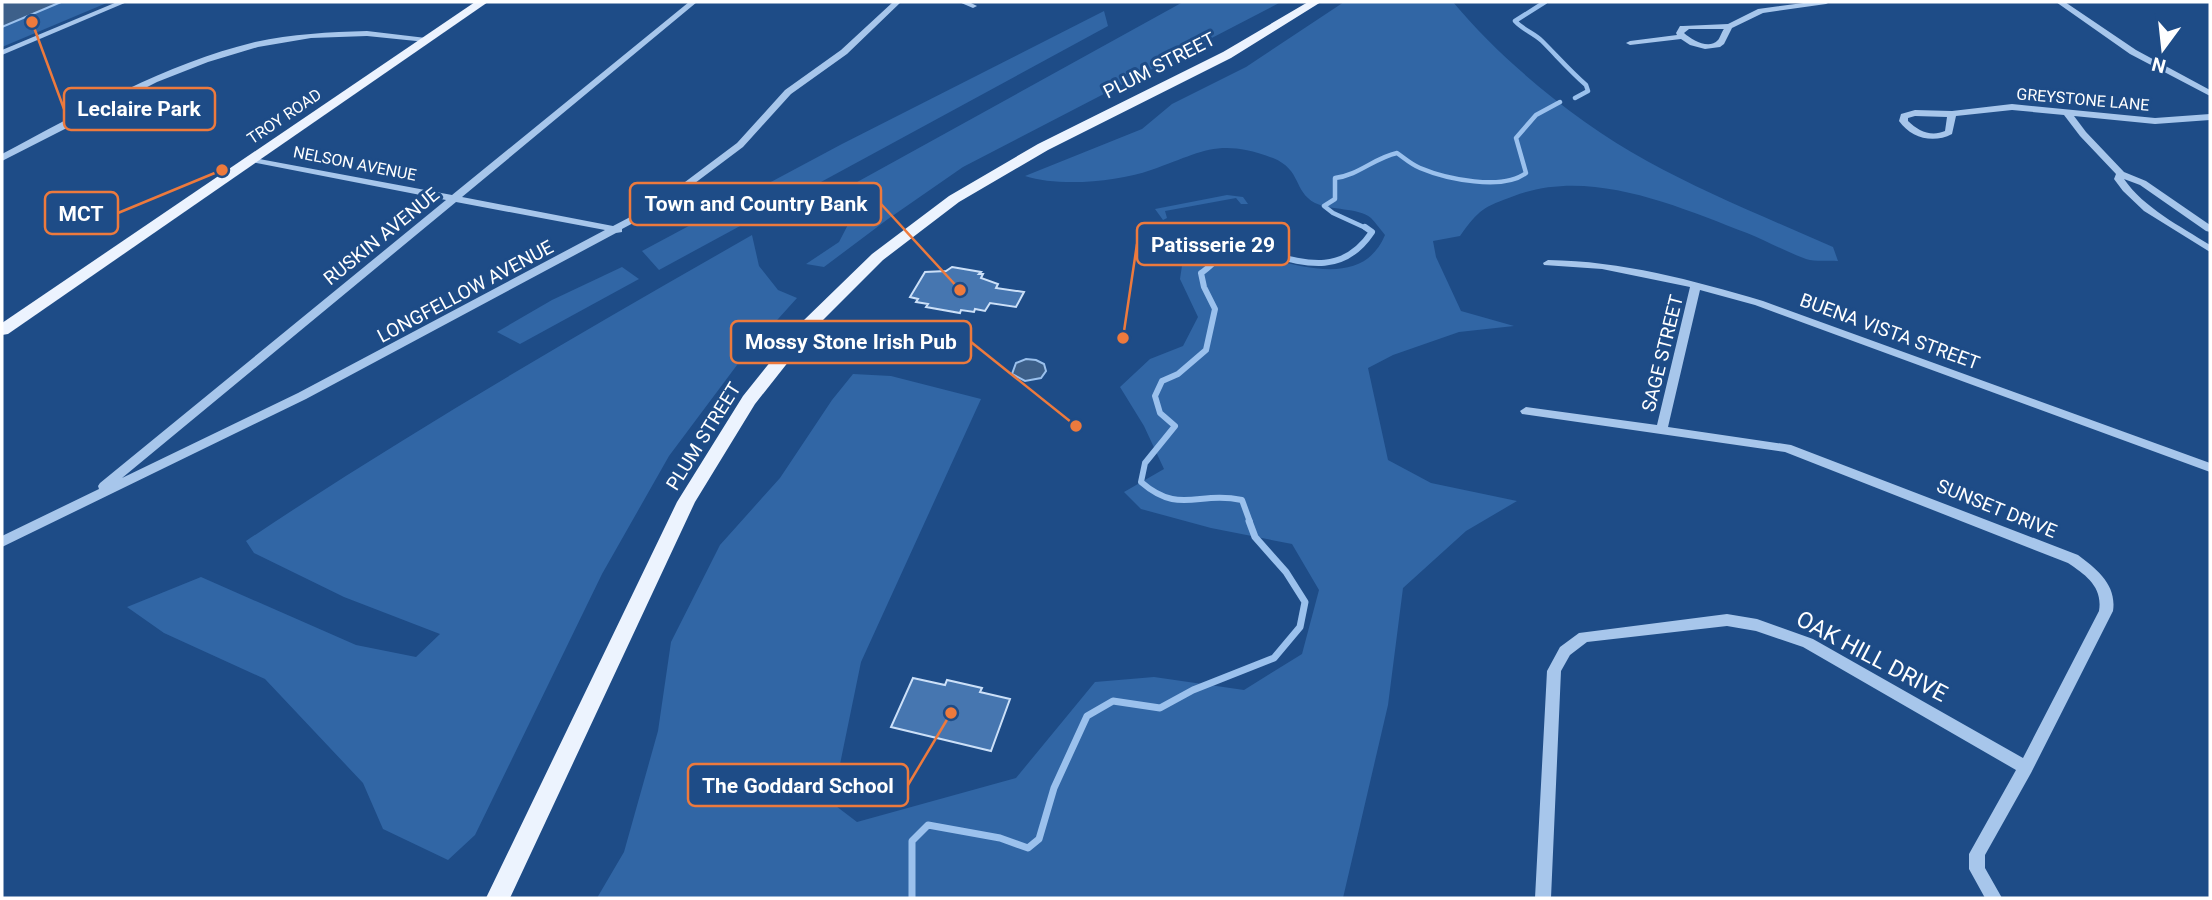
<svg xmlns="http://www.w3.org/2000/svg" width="2212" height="900" viewBox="0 0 2212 900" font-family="Roboto,sans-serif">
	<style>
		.green { fill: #3166a5 }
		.water { fill: #3d608a; stroke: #9bc1ed; stroke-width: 2 }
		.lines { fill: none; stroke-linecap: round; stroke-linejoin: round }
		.stream-far2 { stroke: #9bc1ed; stroke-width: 4.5 }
		.stream-far1 { stroke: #9bc1ed; stroke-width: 6 }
		.stream { stroke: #9bc1ed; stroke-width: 7 }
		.building { fill: #4676b0; stroke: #cce0f8; stroke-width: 2 }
		.minor { fill: #a7c6eb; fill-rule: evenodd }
		.major { fill: #ecf3fe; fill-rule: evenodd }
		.labels { text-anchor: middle; stroke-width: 6; stroke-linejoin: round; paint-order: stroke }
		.far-street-label { font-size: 16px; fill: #fff; stroke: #1e4c87 }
		.street-label { font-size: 19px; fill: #fff; stroke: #1e4c87 }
		.near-street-label { font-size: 23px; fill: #fff; stroke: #1e4c87 }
		.leader { fill: none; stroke: #ed7a3d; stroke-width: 2.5 }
		.callout-dot { fill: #ed7a3d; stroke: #1e4c87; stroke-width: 2.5 }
		.callout { fill: #1e4c87; stroke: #ed7a3d; stroke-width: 2.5 }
		.callout-label { font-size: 21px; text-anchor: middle; font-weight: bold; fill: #fff }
	</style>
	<rect width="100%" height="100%" fill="#1e4c87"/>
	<g class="green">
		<path d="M 2,2 L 109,2 L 2,47 Z"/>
		<path d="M 1183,2 L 1281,2 L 963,167 L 888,219 L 824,267 L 806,264 L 839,242 L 852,217 L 801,213 Z"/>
		<path d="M 1344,2 L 1453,2 C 1505,64 1577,122 1647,161 C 1707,194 1770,219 1833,247 L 1838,261 C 1828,260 1816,262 1806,259 C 1786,252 1767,241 1747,233 C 1676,206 1590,167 1514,196 C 1484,207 1479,209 1460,236 L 1433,241 L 1436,257 L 1461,311 L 1514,326 L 1459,332 L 1393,355 L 1368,368 L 1388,460 L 1431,483 L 1517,501 L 1466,531 L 1403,588 L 1388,705 L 1343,898 L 597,898 L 624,852 L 658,731 L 671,642 L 720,545 L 780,478 L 832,400 L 853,374 L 891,376 L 981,399 L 861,662 L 832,803 L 857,822 L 1016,778 L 1095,682 L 1154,677 L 1244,690 L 1302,654 L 1319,590 L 1292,544 L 1211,528 L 1141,509 L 1124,492 L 1164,469 L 1144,426 L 1120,387 L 1150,359 L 1183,346 L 1198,317 L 1180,279 L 1184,252 C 1205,250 1228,252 1249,255 C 1294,262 1361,292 1385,235 C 1380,229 1376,223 1371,218 C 1358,207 1331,211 1315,203 C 1293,191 1302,170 1273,158 C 1217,137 1201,153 1151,170 C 1117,182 1059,187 1025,176 L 1142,129 L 1172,104 L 1246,67 Z"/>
		<path d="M 1104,11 L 1108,26 L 659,270 L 642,251 L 842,144 Z"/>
		<path d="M 1227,195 L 1243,197 L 1248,204 L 1241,204 L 1236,198 L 1165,211 L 1167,218 L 1163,220 L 1155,209 Z"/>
		<path d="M 752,235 L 759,266 L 778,290 L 797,298 L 740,361 L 669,456 L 602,574 L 475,835 L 448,860 L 383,829 L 363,783 L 265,679 L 164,633 L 127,607 L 201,577 L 356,645 L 416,657 L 440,634 L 344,597 L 254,553 L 246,541 C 410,431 581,333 752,235 Z"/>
		<path d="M 622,267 L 639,279 L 520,344 L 497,332 L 552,300 Z"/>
	</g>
	<g class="water">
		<path d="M 2,2 L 61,2 L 2,27 Z"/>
		<path d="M 1026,359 L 1036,360 L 1044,364 L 1046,371 L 1041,378 L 1025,381 L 1012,374 L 1016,363 Z"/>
	</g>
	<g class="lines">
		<g class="stream-far2">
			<path d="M 1545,2 L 1515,21 C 1523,30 1534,33 1542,41 C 1557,56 1570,71 1586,85 L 1588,91 L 1575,98"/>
			<path d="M 1368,229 L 1333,213 L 1324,206 L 1335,199 L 1335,178 C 1359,175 1374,158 1397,153 C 1404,158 1412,165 1420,168 C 1446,179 1503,191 1526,173 L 1516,138 L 1536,115 L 1560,102"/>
		</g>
		<path class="stream-far1" d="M 1250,522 L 1242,500 C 1197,491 1179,515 1141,482 L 1145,463 L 1175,426 L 1160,413 L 1155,396 L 1162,381 L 1178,374 L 1206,350 L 1215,309 L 1204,287 L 1201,273 C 1214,265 1224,248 1240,246 C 1247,246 1259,252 1266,253 C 1309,265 1344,274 1372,232 L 1365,227"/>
		<path class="stream" d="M 912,898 L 912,841 L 928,825 L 1000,838 L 1028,848 L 1039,839 L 1054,788 L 1087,716 L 1113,701 L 1160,708 L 1193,690 L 1274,658 L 1300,627 L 1305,602 L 1286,572 L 1255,537 L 1249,521"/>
	</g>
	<g class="building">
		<path d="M 952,267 L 981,272 L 979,274 L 983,274 L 981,278 L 998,284 L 996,288 L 1024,292 L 1016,307 L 990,303 L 985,311 L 975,309 L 974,312 L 961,310 L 960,313 L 926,307 L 928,304 L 916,302 L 918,299 L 910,297 L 925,272 L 946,271 Z"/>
		<path d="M 913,678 L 945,685 L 947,680 L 982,688 L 980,692 L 1010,699 L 991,751 L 891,727 Z"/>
	</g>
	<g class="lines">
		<g class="minor">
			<path d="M 117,2 L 127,2 L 2,55 L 2,50 Z"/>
			<path d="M 689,2 L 697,2 L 462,197 L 613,226 L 657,203 L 737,143 L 785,90 L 841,50 L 893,2 L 901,2 L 847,54 L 791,94 L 743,147 L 663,207 L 622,229 L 622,232 L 616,233 L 306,399 L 2,547 L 2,536 L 99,489 L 98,486 L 100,483 L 446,200 L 251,162 L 246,159 L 248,157 L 452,195 ZM 456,202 L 605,230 L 298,393 L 122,478 Z"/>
			<path d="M 959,2 L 969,2 L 977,6 L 973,8 Z"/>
			<path d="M 1811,2 L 1830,2 L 1826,4 L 1763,13 L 1732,28 L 1724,44 L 1720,47 L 1705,49 L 1690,45 L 1681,39 L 1630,45 L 1626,43 L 1630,41 L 1677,35 L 1676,33 L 1680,26 L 1683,26 L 1728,24 L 1758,9 ZM 1724,29 C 1723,29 1719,40 1718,40 C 1709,50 1692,40 1684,33 L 1689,29 Z"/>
			<path d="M 2056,2 L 2065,2 L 2136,50 L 2210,90 L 2210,96 L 2130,54 Z"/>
			<path d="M 367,31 L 426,38 L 430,40 L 426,42 L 367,36 L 311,38 L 258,47 L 208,62 L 157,82 L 2,161 L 2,154 C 83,111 165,64 255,42 C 292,34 329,32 367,31 Z"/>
			<path d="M 2012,104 L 2155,118 L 2210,114 L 2210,120 L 2155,124 L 2074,116 L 2086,132 L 2124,172 L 2146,181 L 2210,225 L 2210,232 L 2206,231 L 2140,185 L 2124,179 C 2144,208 2180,226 2210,245 L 2210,252 L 2144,211 L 2123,191 L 2114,179 L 2116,174 L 2080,136 L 2064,115 L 2012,110 L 1956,116 L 1952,134 C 1933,144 1911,138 1899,121 L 1901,114 L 1915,110 L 1952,111 ZM 1915,116 L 1947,117 L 1945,131 C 1931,137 1918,131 1908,121 L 1908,118 Z"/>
			<path d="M 1548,260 C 1622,261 1692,280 1763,301 L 2210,463 L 2210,472 L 1755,305 L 1700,290 L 1668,427 L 1791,445 L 2078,555 C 2097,569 2117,585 2113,611 L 2031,773 L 1985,855 L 1985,868 L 2002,898 L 1985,898 L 1969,869 L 1969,854 L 2016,770 L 1803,647 L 1756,631 L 1727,626 L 1587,642 L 1570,655 L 1561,671 L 1551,898 L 1535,898 L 1547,671 L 1560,647 L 1579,633 L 1727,614 L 1757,619 L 1813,639 L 2023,758 L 2099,611 C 2103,587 2086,575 2068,563 L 1785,452 L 1522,414 L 1520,411 L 1526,407 L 1657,425 L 1690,287 L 1602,269 L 1544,265 L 1543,263 Z"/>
		</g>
		<g class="major">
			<path d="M 475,2 L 488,2 L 8,334 L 2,335 L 2,323 Z"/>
			<path d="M 1308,2 L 1321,2 L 1231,58 L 1048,150 L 959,202 L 883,260 L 815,328 L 755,404 L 695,502 L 510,898 L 486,898 L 677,502 L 743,396 L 803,321 L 872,254 L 949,196 L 1038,144 L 1223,52 Z"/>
		</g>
	</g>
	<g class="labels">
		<g class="far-street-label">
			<text transform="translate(2083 99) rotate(5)" y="6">GREYSTONE LANE</text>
			<text transform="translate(284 116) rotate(-34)" y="6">TROY ROAD</text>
			<text transform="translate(355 163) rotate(11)" y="6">NELSON AVENUE</text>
		</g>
		<g class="street-label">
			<text transform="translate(1159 65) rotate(-27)" y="7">PLUM STREET</text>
			<text transform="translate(381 236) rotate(-39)" y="7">RUSKIN AVENUE</text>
			<text transform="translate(465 291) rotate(-28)" y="7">LONGFELLOW AVENUE</text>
			<text transform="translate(1890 331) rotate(20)" y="7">BUENA VISTA STREET</text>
			<text transform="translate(1662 353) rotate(-76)" y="7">SAGE STREET</text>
			<text transform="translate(703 436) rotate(-58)" y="7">PLUM STREET</text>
			<text transform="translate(1997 508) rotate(22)" y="7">SUNSET DRIVE</text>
		</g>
		<g class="near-street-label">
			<text transform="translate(1872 656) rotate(28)" y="8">OAK HILL DRIVE</text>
		</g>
	</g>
	<path class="leader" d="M32 22L64 109M960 290L881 204M222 170L118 213M1123 338L1137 244M1076 426L971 342M951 713L908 785"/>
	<g class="callout-dot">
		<circle cx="32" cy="22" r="7"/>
		<circle cx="960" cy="290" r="7"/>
		<circle cx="222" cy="170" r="7"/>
		<circle cx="1123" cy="338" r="7"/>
		<circle cx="1076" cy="426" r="7"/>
		<circle cx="951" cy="713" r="7"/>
	</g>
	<g class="callout">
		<rect x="64" y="88" width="151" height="42" rx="7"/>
		<rect x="630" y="183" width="251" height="42" rx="7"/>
		<rect x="45" y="192" width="73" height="42" rx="7"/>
		<rect x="1137" y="223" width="152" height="42" rx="7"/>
		<rect x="731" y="321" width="240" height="42" rx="7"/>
		<rect x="688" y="764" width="220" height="42" rx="7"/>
	</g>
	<g class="callout-label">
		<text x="139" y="116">Leclaire Park</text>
		<text x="756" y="211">Town and Country Bank</text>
		<text x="81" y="221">MCT</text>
		<text x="1213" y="252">Patisserie 29</text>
		<text x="851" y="349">Mossy Stone Irish Pub</text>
		<text x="798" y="793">The Goddard School</text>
	</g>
	<rect width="2212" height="900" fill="none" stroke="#ffffff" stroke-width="7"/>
	<g transform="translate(2163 49) rotate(195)" stroke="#1e4c87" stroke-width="5" paint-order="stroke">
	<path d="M0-5L12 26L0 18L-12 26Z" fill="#ffffff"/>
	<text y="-10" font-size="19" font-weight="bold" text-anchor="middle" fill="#ffffff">N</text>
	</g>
</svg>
